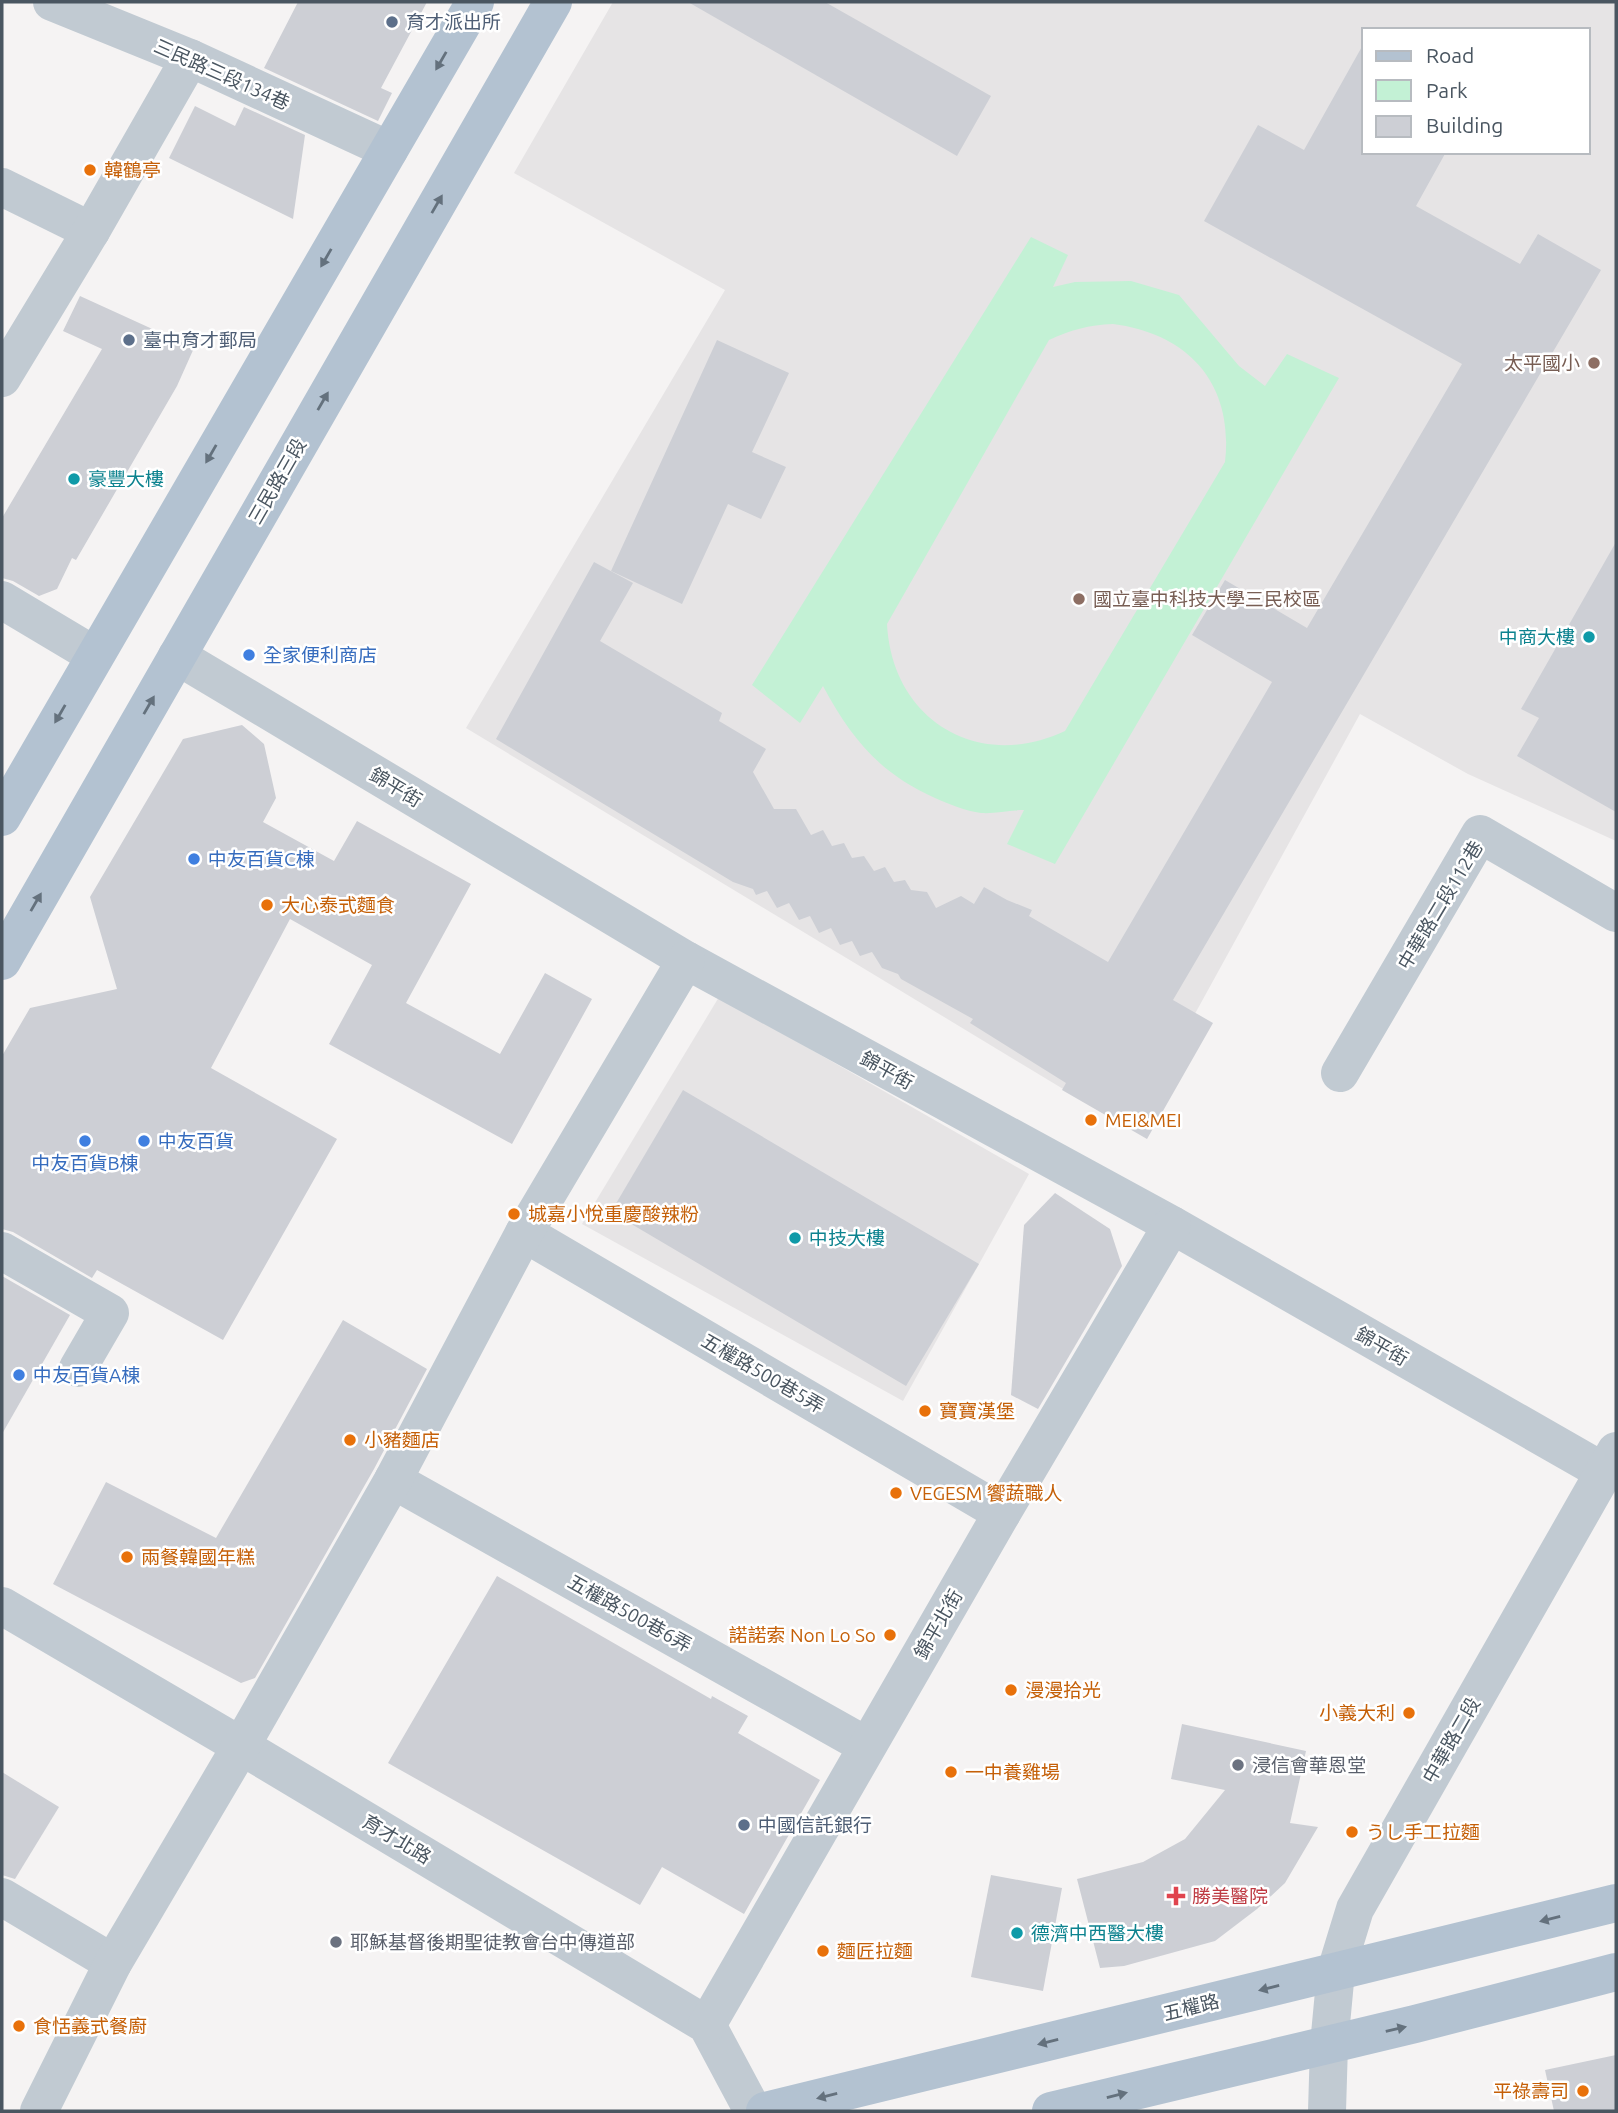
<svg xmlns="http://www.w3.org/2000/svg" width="1618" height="2113" viewBox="0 0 1618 2113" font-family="Ubuntu,'Noto Sans TC','Noto Sans JP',sans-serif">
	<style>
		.education { fill: #e6e4e5; fill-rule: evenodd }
		.green { fill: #c3f1d5; fill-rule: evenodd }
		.building { fill: #cdcfd5 }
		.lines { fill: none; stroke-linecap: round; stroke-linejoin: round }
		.minor { stroke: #c1cad2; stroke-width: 38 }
		.major { stroke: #b3c2d1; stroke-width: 38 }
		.oneway { fill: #64717d }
		.service-dot { fill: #5c6f8a; stroke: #fff; stroke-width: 2.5 }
		.food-dot { fill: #e8710a; stroke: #fff; stroke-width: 2.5 }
		.education-dot { fill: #8d6e63; stroke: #fff; stroke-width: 2.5 }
		.culture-dot { fill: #0f9aa8; stroke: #fff; stroke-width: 2.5 }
		.shop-dot { fill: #3f7fe0; stroke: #fff; stroke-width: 2.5 }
		.worship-dot { fill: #6b7280; stroke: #fff; stroke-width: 2.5 }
		.health-dot { fill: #e0444e; stroke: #fff; stroke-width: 2.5 }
		.labels { text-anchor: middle; stroke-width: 5; stroke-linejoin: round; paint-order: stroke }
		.service-label { font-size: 19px; fill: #4e5e75; stroke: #fff; text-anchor: start }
		.street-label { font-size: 19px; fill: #4a5661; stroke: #fff }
		.food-label { font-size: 19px; fill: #c56008; stroke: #fff; text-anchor: start }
		.education-label { font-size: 19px; fill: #785e54; stroke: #fff; text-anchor: end }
		.culture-label { font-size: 19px; fill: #0d838f; stroke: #fff; text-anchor: start }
		.shop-label { font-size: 19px; fill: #366cbe; stroke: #fff; text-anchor: start }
		.worship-label { font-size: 19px; fill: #5b616d; stroke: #fff; text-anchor: start }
		.health-label { font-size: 19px; fill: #be3a42; stroke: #fff; text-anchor: start }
	</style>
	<rect width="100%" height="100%" fill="#f5f3f3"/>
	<g class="education">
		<path d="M 613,2 L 1616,2 L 1616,841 L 1468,774 L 1360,714 L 1131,1130 L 466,728 L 725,290 L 514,173 ZM 1364,30 L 1588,30 L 1588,152 L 1364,152 Z"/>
		<path d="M 719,997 L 1029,1174 L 903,1401 L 582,1224 Z"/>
	</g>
	<path class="green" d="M 1031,237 L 1068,255 L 1053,287 L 1075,282 L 1131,281 L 1179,295 L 1239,366 L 1265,386 L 1287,354 L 1339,378 L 1055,864 L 1007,844 L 1024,810 C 1010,810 995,814 981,813 C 966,811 948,804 935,798 C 879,773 851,738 823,686 L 800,723 L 752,685 ZM 1113,324 C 1190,334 1234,385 1225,462 L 1065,731 C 978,772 892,720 887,624 L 1049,340 C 1070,330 1089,325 1113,324 Z"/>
	<g class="building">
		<path d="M 298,2 L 427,2 L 381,88 L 392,93 L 378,121 L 264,68 Z"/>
		<path d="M 688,2 L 825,2 L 991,96 L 957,156 Z"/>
		<path d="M 1364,43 L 1364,152 L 1446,152 L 1416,206 L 1520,264 L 1538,234 L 1601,270 L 1173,1000 L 1213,1023 L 1147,1139 L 1062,1090 L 1066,1083 L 970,1023 L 973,1019 L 901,979 L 898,974 L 882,968 L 872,952 L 860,956 L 852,941 L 840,945 L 831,928 L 819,933 L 810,916 L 799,920 L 789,903 L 777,908 L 767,891 L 756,895 L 753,889 L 733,882 L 496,739 L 594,562 L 633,583 L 600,641 L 722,713 L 719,721 L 766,749 L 753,772 L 774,809 L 796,809 L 811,835 L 823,830 L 832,846 L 844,843 L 852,858 L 864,856 L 874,871 L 885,867 L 894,882 L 905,880 L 911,890 L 927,892 L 936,908 L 961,896 L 974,904 L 984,887 L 1007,900 L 1032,910 L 1029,916 L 1108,962 L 1272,682 L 1192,635 L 1225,580 L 1307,628 L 1462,364 L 1204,221 L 1258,125 L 1304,150 Z"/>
		<path d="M 195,106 L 235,126 L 244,107 L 305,135 L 293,219 L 169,158 Z"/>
		<path d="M 80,296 L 194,348 L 177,386 L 76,560 L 72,558 L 57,589 L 39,596 L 13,581 L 2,578 L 2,518 L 102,349 L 63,331 Z"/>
		<path d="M 717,340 L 789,373 L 752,452 L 786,467 L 761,519 L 728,504 L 682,604 L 611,571 Z"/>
		<path d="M 1616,542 L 1616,812 L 1517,756 L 1539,718 L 1521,709 Z"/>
		<path d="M 242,725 L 264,744 L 276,798 L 263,822 L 334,861 L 357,821 L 471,884 L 406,1003 L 500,1054 L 545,973 L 592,999 L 512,1144 L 329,1044 L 372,965 L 290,919 L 211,1068 L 337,1139 L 223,1340 L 97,1270 L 92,1278 L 13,1232 L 2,1229 L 2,1056 L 30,1008 L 117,989 L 90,897 L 183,739 Z"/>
		<path d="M 683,1090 L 979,1264 L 906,1386 L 611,1212 Z"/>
		<path d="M 1055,1193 L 1110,1229 L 1122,1266 L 1038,1409 L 1011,1395 L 1024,1225 Z"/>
		<path d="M 2,1276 L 70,1315 L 2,1434 Z"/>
		<path d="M 343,1320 L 427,1369 L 374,1469 L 255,1678 L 241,1683 L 53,1584 L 106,1482 L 216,1538 Z"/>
		<path d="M 497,1576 L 711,1699 L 712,1696 L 748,1716 L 738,1733 L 820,1780 L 744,1914 L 662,1867 L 640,1905 L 388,1763 Z"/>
		<path d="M 1182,1724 L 1306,1751 L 1290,1823 L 1318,1827 L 1285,1883 L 1257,1909 L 1215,1941 L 1124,1966 L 1100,1968 L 1077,1879 L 1143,1862 L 1185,1839 L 1225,1790 L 1171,1779 Z"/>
		<path d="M 2,1772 L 59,1807 L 15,1879 L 2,1875 Z"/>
		<path d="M 991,1875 L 1062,1888 L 1043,1991 L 971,1977 Z"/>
		<path d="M 1616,2055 L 1616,2111 L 1554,2111 L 1545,2070 Z"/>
	</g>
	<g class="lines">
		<g class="minor">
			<path d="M 52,2 L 190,58 L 389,150"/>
			<path d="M 2,187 L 91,231"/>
			<path d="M 2,378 L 91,231 L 190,58"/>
			<path d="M 2,600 L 94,655"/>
			<path d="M 177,656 L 686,960 L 1172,1225 L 1604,1472"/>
			<path d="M 1340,1073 L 1480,834 L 1616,913"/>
			<path d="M 524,1233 L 1002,1513"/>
			<path d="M 2,1251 L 110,1313 L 78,1368"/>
			<path d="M 393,1480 L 867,1746"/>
			<path d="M 2,1606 L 241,1746 L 707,2025 L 753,2111"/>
			<path d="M 2,1897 L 113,1963"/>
			<path d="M 707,2025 L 1002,1513 L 1172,1225"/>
			<path d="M 39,2111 L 113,1963 L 241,1746 L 393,1480 L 524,1233 L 686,960"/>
			<path d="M 1327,2111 L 1329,2045 L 1336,1971 L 1355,1909 L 1616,1451"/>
		</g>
		<g class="major">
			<path d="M 2,817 L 475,2"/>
			<path d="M 2,961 L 553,2"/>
			<path d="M 765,2111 L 1616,1903"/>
			<path d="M 1051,2111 L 1415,2024 L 1616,1972"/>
		</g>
	</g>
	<defs><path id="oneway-solid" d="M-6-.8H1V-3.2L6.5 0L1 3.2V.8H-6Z" transform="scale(1.75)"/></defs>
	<g class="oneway">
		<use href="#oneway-solid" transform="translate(441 61) rotate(120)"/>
		<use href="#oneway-solid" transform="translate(437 204) rotate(-60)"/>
		<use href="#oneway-solid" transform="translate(326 258) rotate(120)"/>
		<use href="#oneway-solid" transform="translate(323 401) rotate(-60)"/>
		<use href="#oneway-solid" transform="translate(211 454) rotate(120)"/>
		<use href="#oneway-solid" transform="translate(149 705) rotate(-60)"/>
		<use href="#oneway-solid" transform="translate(60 714) rotate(120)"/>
		<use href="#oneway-solid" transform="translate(36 902) rotate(-60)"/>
		<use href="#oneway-solid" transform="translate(1550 1919) rotate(166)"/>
		<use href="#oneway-solid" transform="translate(1269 1988) rotate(166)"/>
		<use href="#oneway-solid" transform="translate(1396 2029) rotate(-13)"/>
		<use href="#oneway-solid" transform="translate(1048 2042) rotate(166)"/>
		<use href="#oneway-solid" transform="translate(1117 2095) rotate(-14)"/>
		<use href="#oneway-solid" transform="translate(827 2096) rotate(166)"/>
	</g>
	<g class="service-dot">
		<circle cx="392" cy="22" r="7"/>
		<circle cx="129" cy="340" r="7"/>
		<circle cx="744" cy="1825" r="7"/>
	</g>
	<g class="food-dot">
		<circle cx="90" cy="170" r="7"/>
		<circle cx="267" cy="905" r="7"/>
		<circle cx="1091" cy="1120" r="7"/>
		<circle cx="514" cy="1214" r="7"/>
		<circle cx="925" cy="1411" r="7"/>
		<circle cx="350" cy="1440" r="7"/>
		<circle cx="896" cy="1493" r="7"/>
		<circle cx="127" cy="1557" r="7"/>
		<circle cx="890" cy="1635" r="7"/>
		<circle cx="1011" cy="1690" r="7"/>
		<circle cx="1409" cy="1713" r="7"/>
		<circle cx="951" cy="1772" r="7"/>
		<circle cx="1352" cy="1832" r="7"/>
		<circle cx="823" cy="1951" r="7"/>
		<circle cx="19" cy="2026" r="7"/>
		<circle cx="1583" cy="2091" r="7"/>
	</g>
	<g class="education-dot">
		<circle cx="1594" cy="363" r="7"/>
		<circle cx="1079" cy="599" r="7"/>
	</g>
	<g class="culture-dot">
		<circle cx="74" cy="479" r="7"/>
		<circle cx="1589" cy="637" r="7"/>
		<circle cx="795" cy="1238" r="7"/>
		<circle cx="1017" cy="1933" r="7"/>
	</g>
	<g class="shop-dot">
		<circle cx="249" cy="655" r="7"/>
		<circle cx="194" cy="859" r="7"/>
		<circle cx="85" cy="1141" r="7"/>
		<circle cx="144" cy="1141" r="7"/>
		<circle cx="19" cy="1375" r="7"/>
	</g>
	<g class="worship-dot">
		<circle cx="1238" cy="1765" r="7"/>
		<circle cx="336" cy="1942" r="7"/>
	</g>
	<path class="health-dot" d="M1172.5 1885.5h7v7h7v7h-7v7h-7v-7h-7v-7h7z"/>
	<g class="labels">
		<g class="service-label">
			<text x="406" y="29">育才派出所</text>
			<text x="143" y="347">臺中育才郵局</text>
			<text x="758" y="1832">中國信託銀行</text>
		</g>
		<g class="street-label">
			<text transform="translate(222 74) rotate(24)" y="7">三民路三段134巷</text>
			<text transform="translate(277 481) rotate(-60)" y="7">三民路三段</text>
			<text transform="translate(396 787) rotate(31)" y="7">錦平街</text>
			<text transform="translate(1440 905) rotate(-59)" y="7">中華路二段112巷</text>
			<text transform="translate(887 1070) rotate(29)" y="7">錦平街</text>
			<text transform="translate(1382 1346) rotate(30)" y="7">錦平街</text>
			<text transform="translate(763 1373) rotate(30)" y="7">五權路500巷5弄</text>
			<text transform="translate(630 1613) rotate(29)" y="7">五權路500巷6弄</text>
			<text transform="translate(938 1624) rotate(-60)" y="7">錦平北街</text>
			<text transform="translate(1451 1740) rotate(-60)" y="7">中華路二段</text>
			<text transform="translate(397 1839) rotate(31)" y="7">育才北路</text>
			<text transform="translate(1191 2007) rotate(-14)" y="7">五權路</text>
		</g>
		<g class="food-label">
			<text x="104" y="177">韓鶴亭</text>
			<text x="281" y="912">大心泰式麵食</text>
			<text x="1105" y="1127">MEI&amp;MEI</text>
			<text x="528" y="1221">城嘉小悅重慶酸辣粉</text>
			<text x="939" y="1418">寶寶漢堡</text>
			<text x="364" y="1447">小豬麵店</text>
			<text x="910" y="1500">VEGESM 饗蔬職人</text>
			<text x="141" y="1564">兩餐韓國年糕</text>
			<text x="876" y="1642" text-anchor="end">諾諾索 Non Lo So</text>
			<text x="1025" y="1697">漫漫拾光</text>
			<text x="1395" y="1720" text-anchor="end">小義大利</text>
			<text x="965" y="1779">一中養雞場</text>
			<text x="1366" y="1839">うし手工拉麵</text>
			<text x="837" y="1958">麵匠拉麵</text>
			<text x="33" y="2033">食恬義式餐廚</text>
			<text x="1569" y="2098" text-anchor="end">平祿壽司</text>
		</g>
		<g class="education-label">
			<text x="1580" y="370">太平國小</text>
			<text x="1093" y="606" text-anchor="start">國立臺中科技大學三民校區</text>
		</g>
		<g class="culture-label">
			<text x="88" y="486">豪豐大樓</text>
			<text x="1575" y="644" text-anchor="end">中商大樓</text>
			<text x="809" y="1245">中技大樓</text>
			<text x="1031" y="1940">德濟中西醫大樓</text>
		</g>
		<g class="shop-label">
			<text x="263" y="662">全家便利商店</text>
			<text x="208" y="866">中友百貨C棟</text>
			<text x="158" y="1148">中友百貨</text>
			<text x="85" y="1170" text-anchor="middle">中友百貨B棟</text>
			<text x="33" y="1382">中友百貨A棟</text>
		</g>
		<g class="worship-label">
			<text x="1252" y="1772">浸信會華恩堂</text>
			<text x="350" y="1949">耶穌基督後期聖徒教會台中傳道部</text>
		</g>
		<g class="health-label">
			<text x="1192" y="1903">勝美醫院</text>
		</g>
	</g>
	<rect width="1618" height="2113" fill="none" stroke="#4a5661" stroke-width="7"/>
	<rect x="1362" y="28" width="228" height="126" fill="#ffffff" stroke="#b7bbc0" stroke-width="2"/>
	<rect x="1376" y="51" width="35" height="10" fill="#b3c2d1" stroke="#b7bbc0" stroke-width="2"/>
	<text x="1426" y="63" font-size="21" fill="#4a5661">Road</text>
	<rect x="1376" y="80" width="35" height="21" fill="#c3f1d5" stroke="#b7bbc0" stroke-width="2"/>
	<text x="1426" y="98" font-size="21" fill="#4a5661">Park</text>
	<rect x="1376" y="116" width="35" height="21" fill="#cdcfd5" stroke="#b7bbc0" stroke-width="2"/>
	<text x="1426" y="133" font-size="21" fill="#4a5661">Building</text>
</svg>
